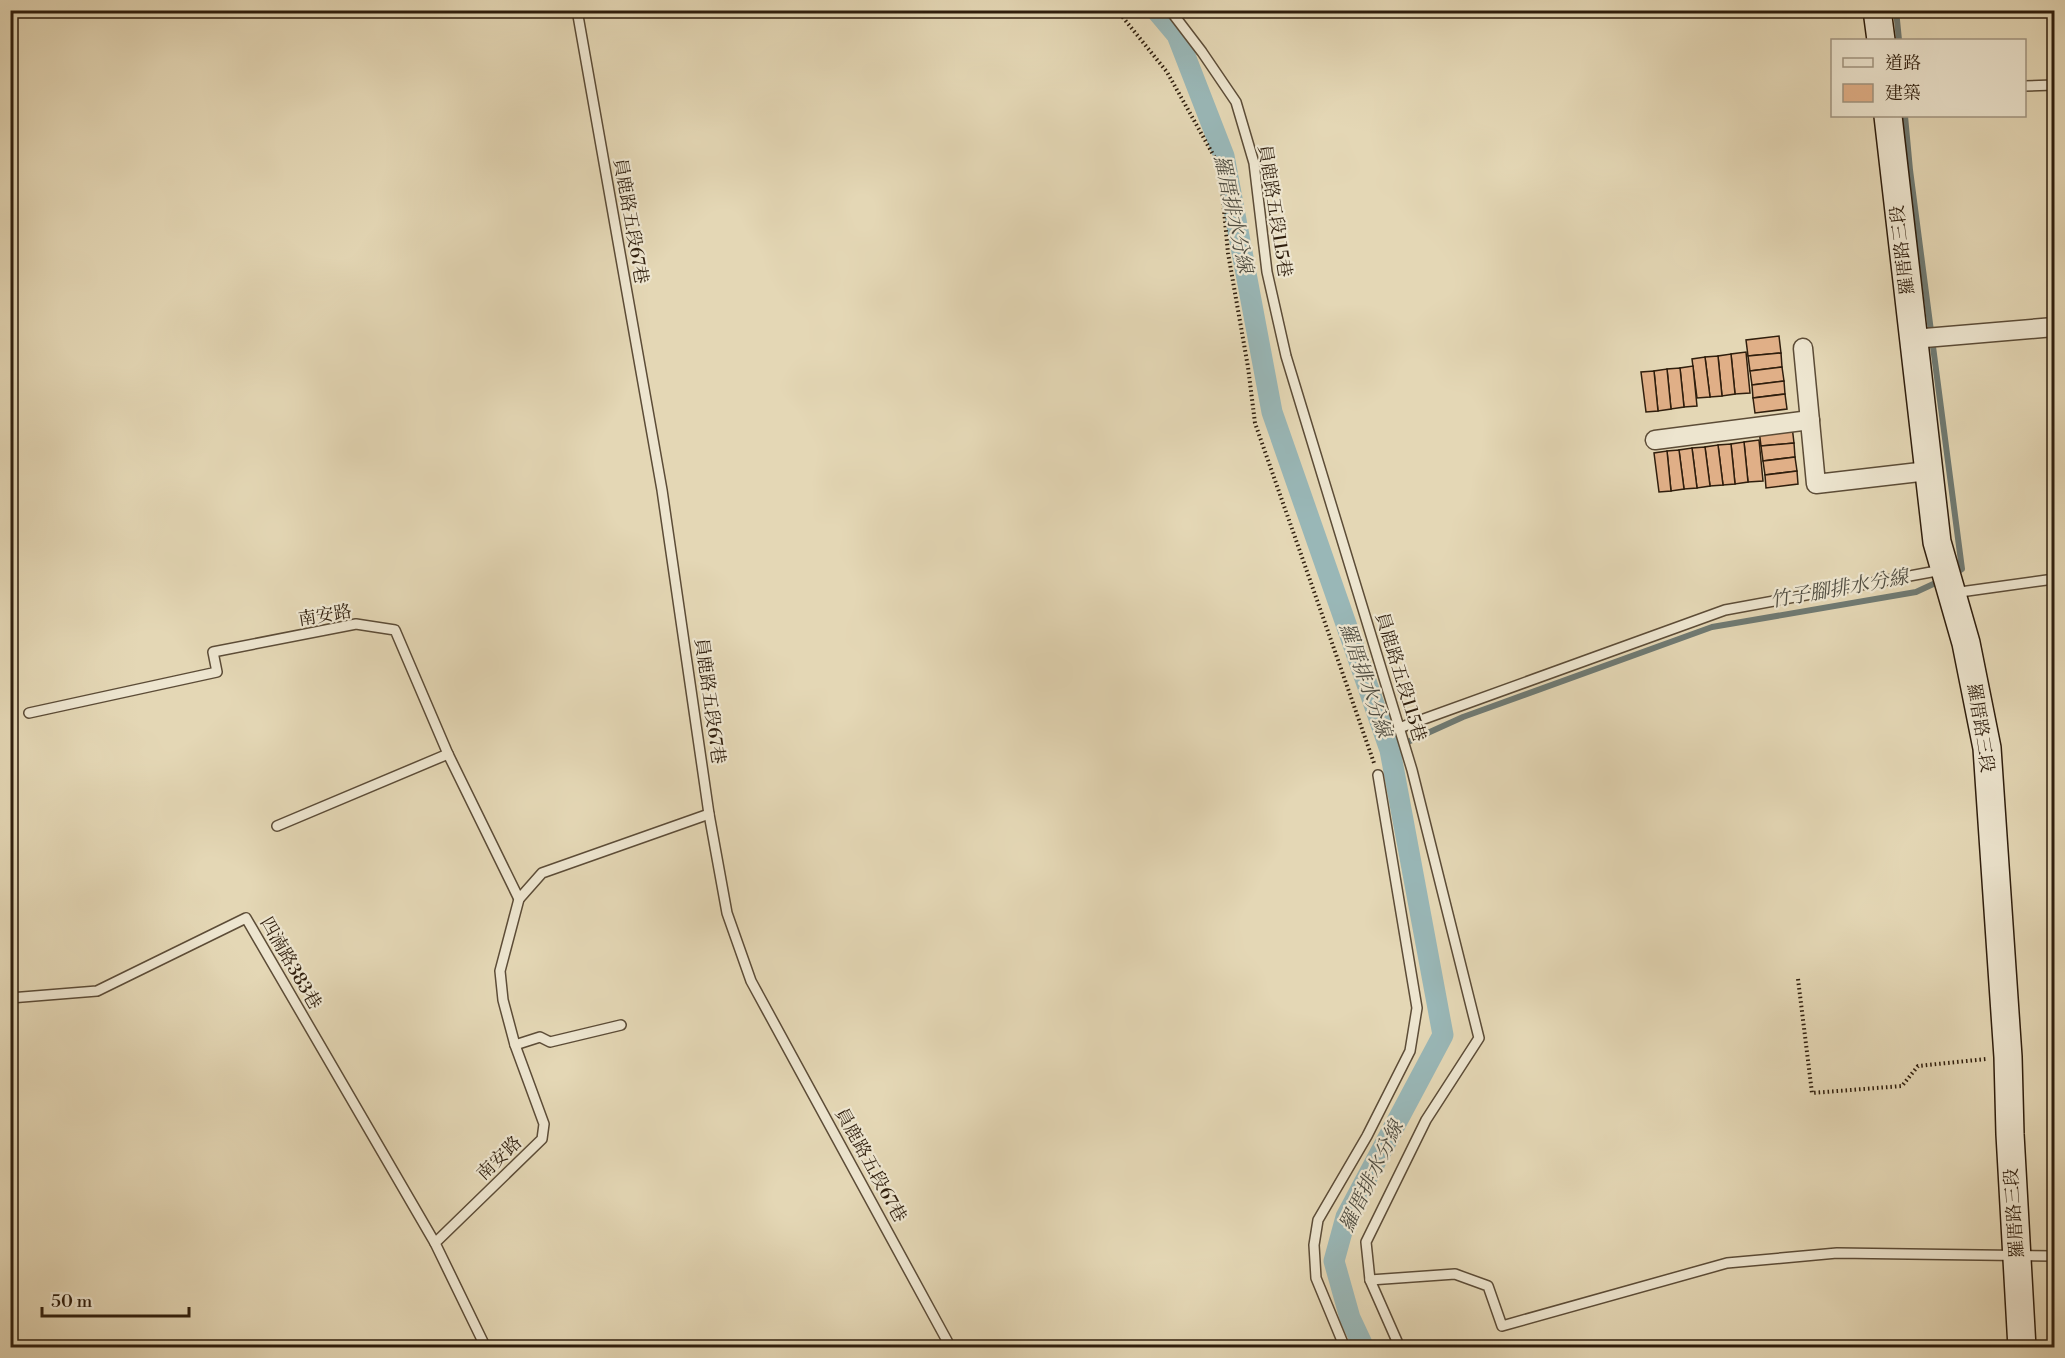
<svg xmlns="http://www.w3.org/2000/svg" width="2065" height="1358" viewBox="0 0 2065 1358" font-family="'Libre Bodoni','Noto Serif TC',serif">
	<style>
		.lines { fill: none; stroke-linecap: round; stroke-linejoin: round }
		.stream { stroke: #6f7a73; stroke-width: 6 }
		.canal { stroke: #99b7b7; stroke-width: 21 }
		.building { fill: #e0af87; stroke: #2f1e0d; stroke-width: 1.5 }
		.lane-casing { stroke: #5c4c37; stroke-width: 12 }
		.street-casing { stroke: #5c4c37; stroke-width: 21 }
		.secondary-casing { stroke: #2f1e0d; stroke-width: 30 }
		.path { stroke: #2f1e0d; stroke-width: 4; stroke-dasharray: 1.5 3; stroke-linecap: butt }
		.lane { stroke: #ede5cf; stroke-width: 9 }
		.street { stroke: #ede5cf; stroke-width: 18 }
		.secondary { stroke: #ede5cf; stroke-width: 27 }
		.labels { text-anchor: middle; stroke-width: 4.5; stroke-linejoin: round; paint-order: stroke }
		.street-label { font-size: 18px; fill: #2f1e0d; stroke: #ede5cf }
		.water-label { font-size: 20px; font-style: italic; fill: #4f4c40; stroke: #ede5cf }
	</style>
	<rect width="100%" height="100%" fill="#e4d7b5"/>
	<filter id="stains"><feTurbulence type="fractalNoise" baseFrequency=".00333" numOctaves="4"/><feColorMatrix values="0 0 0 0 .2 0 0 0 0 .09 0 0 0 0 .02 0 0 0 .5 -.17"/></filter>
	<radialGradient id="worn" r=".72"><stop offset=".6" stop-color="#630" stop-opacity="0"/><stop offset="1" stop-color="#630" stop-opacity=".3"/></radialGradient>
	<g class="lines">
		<g class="stream">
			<path d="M 1896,10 L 1899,40"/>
			<path d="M 1905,116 L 1910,170 L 1962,569 L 1954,574"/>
			<path d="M 1390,750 L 1463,717 L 1712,627 L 1916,592 L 1942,580"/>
		</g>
		<path class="canal" d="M 1156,10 L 1177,35 L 1224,156 L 1272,412 L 1390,750 L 1443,1035 L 1346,1217 L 1334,1261 L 1350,1318 L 1364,1348"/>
	</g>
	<g class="building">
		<path d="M 1779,336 L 1781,353 L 1748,356 L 1746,340 Z"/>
		<path d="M 1746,352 L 1750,393 L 1735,394 L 1731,354 Z"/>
		<path d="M 1781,353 L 1782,367 L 1750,371 L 1748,356 Z"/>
		<path d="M 1731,354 L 1735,394 L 1722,396 L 1718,356 Z"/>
		<path d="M 1718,356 L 1722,396 L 1710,397 L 1705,357 Z"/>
		<path d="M 1705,357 L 1710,397 L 1697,398 L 1692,359 Z"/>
		<path d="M 1693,366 L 1697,406 L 1684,407 L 1680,368 Z"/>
		<path d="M 1782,367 L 1784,381 L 1752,385 L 1750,371 Z"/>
		<path d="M 1680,368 L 1684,407 L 1671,409 L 1667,369 Z"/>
		<path d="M 1667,369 L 1671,409 L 1658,411 L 1654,371 Z"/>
		<path d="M 1654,371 L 1658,411 L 1646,412 L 1641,372 Z"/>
		<path d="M 1784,381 L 1785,394 L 1753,398 L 1752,385 Z"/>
		<path d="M 1785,394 L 1787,409 L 1755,413 L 1753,398 Z"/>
		<path d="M 1792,426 L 1794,443 L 1761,446 L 1759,430 Z"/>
		<path d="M 1759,440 L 1763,481 L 1748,482 L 1744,442 Z"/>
		<path d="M 1744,442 L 1748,482 L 1735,484 L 1731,444 Z"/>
		<path d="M 1794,443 L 1795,457 L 1763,461 L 1761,446 Z"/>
		<path d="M 1731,444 L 1735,484 L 1723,485 L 1718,445 Z"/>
		<path d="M 1718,445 L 1723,485 L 1710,486 L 1705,447 Z"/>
		<path d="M 1705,447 L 1710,486 L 1697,488 L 1692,448 Z"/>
		<path d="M 1692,448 L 1697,488 L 1684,489 L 1679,450 Z"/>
		<path d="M 1679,450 L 1684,489 L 1671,491 L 1667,451 Z"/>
		<path d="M 1667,451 L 1671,491 L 1659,492 L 1654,453 Z"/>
		<path d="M 1795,457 L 1797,471 L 1765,475 L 1763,461 Z"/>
		<path d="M 1797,471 L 1798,484 L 1766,488 L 1765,475 Z"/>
	</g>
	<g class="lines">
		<defs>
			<g id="lane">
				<path d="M 577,10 L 662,490 L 709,814 L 727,913 L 751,981 L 951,1348"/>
				<path d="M 1170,10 L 1202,52 L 1236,102 L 1254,163 L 1267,272 L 1286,356 L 1412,770 L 1479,1038 L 1426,1120 L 1366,1242 L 1370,1280 L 1400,1348"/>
				<path d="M 2024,86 L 2054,85"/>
				<path d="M 1953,593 L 2054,579"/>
				<path d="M 29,713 L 217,672 L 213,652 L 356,624 L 395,630 L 448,754 L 519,899"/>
				<path d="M 1399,728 L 1725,610 L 1942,570"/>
				<path d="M 277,826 L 448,754"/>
				<path d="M 10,998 L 97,991 L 246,918 L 435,1243"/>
				<path d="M 515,1045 L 540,1037 L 550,1042 L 621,1025"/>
				<path d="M 1370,1280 L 1455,1274 L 1488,1286 L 1502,1326 L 1727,1263 L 1837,1253 L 2054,1256"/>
				<path d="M 486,1348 L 435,1243 L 542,1139 L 544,1124 L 515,1045 L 503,1000 L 500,971 L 519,899 L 542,873 L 709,814"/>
				<path d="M 1345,1348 L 1316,1278 L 1314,1245 L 1318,1220 L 1367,1136 L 1410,1051 L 1417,1008 L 1378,775"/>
			</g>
			<g id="street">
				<path d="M 1913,339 L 2054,327"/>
				<path d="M 1803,348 L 1816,484 L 1928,471"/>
				<path d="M 1655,440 L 1810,420"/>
			</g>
			<g id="secondary">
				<path d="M 1877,10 L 1881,40"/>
				<path d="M 1888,116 L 1937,542 L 1966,643 L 1987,748 L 2008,1057 L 2010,1134 L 2022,1348"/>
			</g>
		</defs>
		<use href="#lane" class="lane-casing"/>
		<use href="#street" class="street-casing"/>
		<use href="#secondary" class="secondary-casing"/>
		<g class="path">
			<path d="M 1117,10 L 1167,72 L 1220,167 L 1228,253 L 1248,367 L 1255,423 L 1374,763"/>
			<path d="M 1798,979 L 1812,1093 L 1902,1086 L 1918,1066 L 1986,1059"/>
		</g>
		<use href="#lane" class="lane"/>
		<use href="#street" class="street"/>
		<use href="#secondary" class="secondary"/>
	</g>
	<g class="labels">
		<g class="street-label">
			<text transform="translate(1275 211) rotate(81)" y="6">員鹿路五段115巷</text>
			<text transform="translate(631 221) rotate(80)" y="6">員鹿路五段67巷</text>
			<text transform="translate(1902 250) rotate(-97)" y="6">羅厝路三段</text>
			<text transform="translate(325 615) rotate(-9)" y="6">南安路</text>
			<text transform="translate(1401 677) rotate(73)" y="6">員鹿路五段115巷</text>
			<text transform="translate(710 701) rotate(82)" y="6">員鹿路五段67巷</text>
			<text transform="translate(1981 728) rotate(81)" y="6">羅厝路三段</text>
			<text transform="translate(291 963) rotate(60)" y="6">四湳路383巷</text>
			<text transform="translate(499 1158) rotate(-44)" y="6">南安路</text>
			<text transform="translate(871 1165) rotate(61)" y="6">員鹿路五段67巷</text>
			<text transform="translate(2014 1213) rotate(-94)" y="6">羅厝路三段</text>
		</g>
		<g class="water-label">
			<text transform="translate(1234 214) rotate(78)" y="7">羅厝排水分線</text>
			<text transform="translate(1839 588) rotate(-10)" y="7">竹子腳排水分線</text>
			<text transform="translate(1366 680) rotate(71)" y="7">羅厝排水分線</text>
			<text transform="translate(1371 1176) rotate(-64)" y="7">羅厝排水分線</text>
		</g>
	</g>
	<rect width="2065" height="1358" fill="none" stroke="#e4d7b5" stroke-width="36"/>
	<rect x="12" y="12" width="2041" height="1334" fill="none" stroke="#2f1e0d" stroke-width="3"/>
	<rect x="18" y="18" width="2029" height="1322" fill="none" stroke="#2f1e0d" stroke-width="1.5"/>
	<rect x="1831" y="39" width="195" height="78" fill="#ede5cf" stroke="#a19581" stroke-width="1.5"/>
	<rect x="1843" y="58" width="30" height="9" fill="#ede5cf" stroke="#a19581" stroke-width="1.5"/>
	<text x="1885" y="69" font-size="18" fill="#2f1e0d">道路</text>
	<rect x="1843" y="84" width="30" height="18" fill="#e0af87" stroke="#a19581" stroke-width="1.5"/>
	<text x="1885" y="99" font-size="18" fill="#2f1e0d">建築</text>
	<path d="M42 1307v9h147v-9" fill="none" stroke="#2f1e0d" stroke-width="3"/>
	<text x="51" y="1307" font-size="18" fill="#2f1e0d" stroke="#ede5cf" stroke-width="4.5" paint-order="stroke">50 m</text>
	<rect width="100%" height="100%" filter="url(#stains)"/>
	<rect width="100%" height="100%" fill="url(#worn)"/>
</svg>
